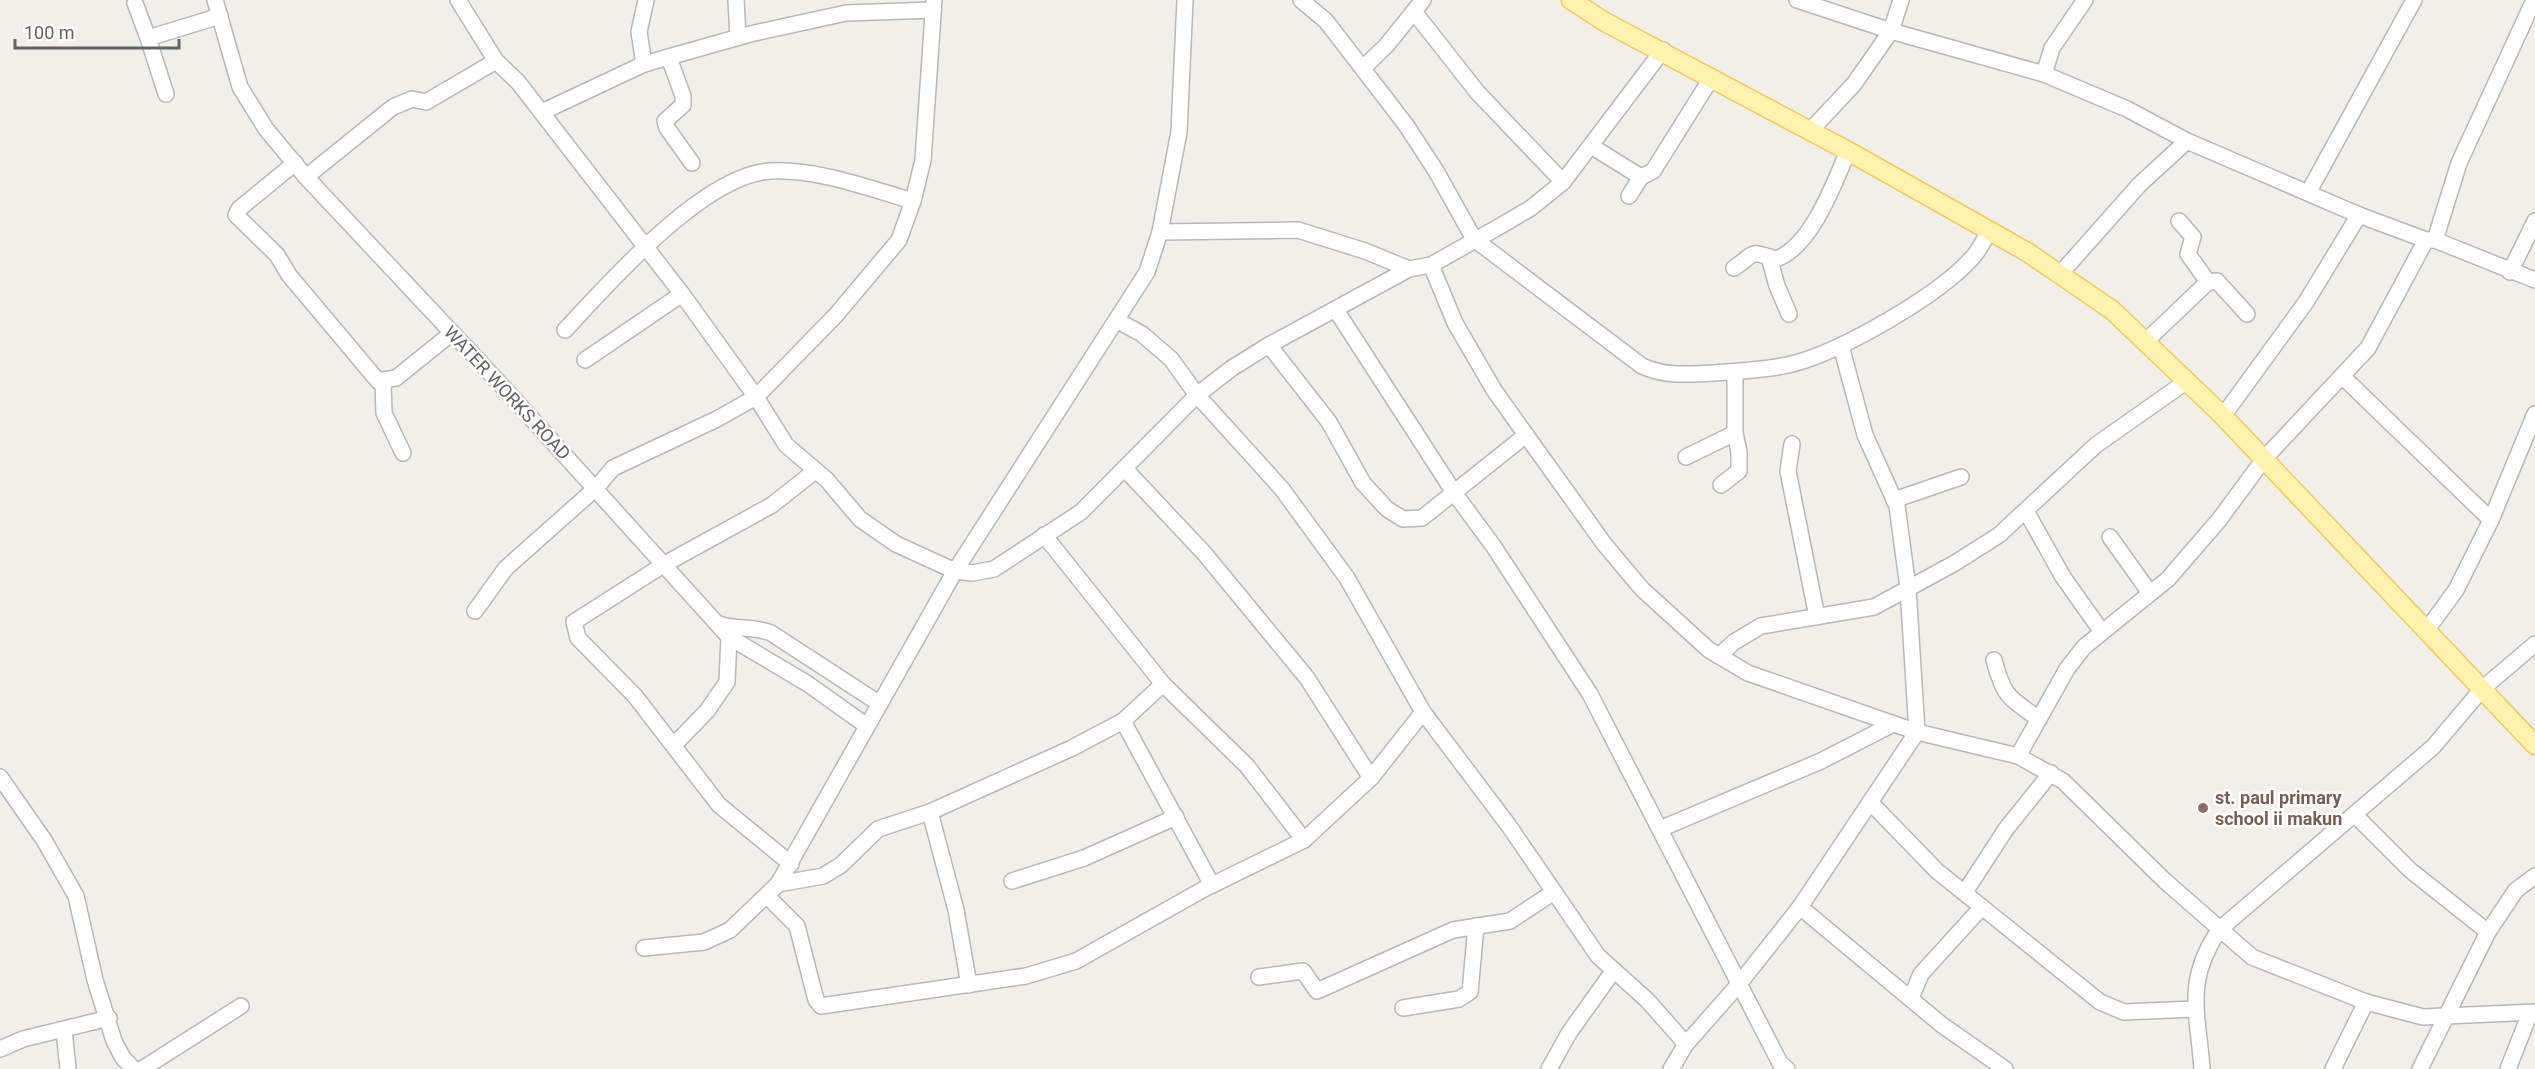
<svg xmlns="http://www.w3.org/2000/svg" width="2535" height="1069" viewBox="0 0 2535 1069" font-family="Roboto,sans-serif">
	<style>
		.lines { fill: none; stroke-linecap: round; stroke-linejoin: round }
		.minor-casing { stroke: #b5b8bc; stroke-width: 18 }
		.major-casing { stroke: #f2c960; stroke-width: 21 }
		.minor { stroke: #fff; stroke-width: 15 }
		.major { stroke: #fff2af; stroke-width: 18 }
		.education-dot { fill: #8d6e63; stroke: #fff; stroke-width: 2 }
		.labels { text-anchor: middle; stroke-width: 5; stroke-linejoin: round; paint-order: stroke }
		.street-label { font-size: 18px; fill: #5f6368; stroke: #fff }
		.education-label { font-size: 18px; font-weight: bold; fill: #785e54; stroke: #fff; text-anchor: start }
	</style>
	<rect width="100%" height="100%" fill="#f1efe8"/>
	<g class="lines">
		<defs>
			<g id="minor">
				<path d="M 215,0 L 240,87 L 266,129 L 306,177 L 503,387 L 729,637 L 808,684 L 867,726"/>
				<path d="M 458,0 L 496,61 L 518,82 L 682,294 L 756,397 L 786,445 L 827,480 L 860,519 L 896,544 L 955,571 L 972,573 L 994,569 L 1081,512 L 1197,395 L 1232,368 L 1269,345 L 1409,269 L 1431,265 L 1502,225 L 1531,208 L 1563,182 L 1663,50"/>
				<path d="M 736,0 L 738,37"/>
				<path d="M 1301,0 L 1326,21 L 1406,125 L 1436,171 L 1474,239 L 1642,366 C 1666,377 1688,374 1714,373 C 1740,371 1770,370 1796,363 C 1845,349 1938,296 1972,258 C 1979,251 1984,240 1989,231"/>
				<path d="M 1797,0 L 1891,31 L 2044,74 L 2127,109 L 2187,141 L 2359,215 L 2426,240 L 2435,240 L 2535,280"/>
				<path d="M 135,3 L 148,38"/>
				<path d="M 1415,13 L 1478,93 L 1563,182"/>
				<path d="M 669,58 L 683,96 L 683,105 L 665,121 L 667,128 L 692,163"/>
				<path d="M 644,64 L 639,32 L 646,0"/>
				<path d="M 1363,68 L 1386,46 L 1423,0"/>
				<path d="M 2044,74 L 2052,48 L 2085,0"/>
				<path d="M 166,94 L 148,38 L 220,16"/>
				<path d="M 542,112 L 644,64 L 750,34 L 846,13 L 933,10"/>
				<path d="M 1810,131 L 1854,84 L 1891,31 L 1901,0"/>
				<path d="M 1591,146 L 1641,177 L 1629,196"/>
				<path d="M 295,163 L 239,209 L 236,215 L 277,255 L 289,275 L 378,381 L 396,378 L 452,333"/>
				<path d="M 306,177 L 393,107 L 412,99 L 426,102 L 496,61"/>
				<path d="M 1641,177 L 1653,171 L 1712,77"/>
				<path d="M 2308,193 L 2414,0"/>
				<path d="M 1160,232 L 1298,230 L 1365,251 L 1409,269"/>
				<path d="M 2435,240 L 2459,163 L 2534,0"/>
				<path d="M 1769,257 L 1777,286 L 1789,314"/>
				<path d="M 1431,265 L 1455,323 L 1494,390 L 1526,435 L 1605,545 L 1642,589 L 1709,650 L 1748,673 L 1917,732 L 2018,756 L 2063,781 L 2165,881 L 2252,957 L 2366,1002 L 2423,1017 L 2535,1012"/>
				<path d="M 1734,268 C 1758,252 1747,250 1776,259 C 1811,247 1834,184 1848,151"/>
				<path d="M 2510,272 L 2535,221"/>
				<path d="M 2061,273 L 2140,184 L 2187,141"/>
				<path d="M 2208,282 L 2217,281 L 2247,314"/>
				<path d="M 1336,310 L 1455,494 L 1494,547 L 1590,694 L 1780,1063 L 1787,1069"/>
				<path d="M 1118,321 L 1142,334 L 1171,359 L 1197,395 L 1282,489 L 1347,578 L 1423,712 L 1509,826 L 1598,956 L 1647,1000 L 1686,1044"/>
				<path d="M 565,330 C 609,283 704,174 771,171 C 818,169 868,188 913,201"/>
				<path d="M 2145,342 L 2208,282 L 2188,254 L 2193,237 L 2179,221"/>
				<path d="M 1269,345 L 1329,422 L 1363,483 L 1387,509 L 1403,519 L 1422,518 L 1526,435"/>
				<path d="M 585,360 L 682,294"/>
				<path d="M 2343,377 L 2491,520"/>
				<path d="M 383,382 L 384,413 L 403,453"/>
				<path d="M 2223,416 L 2306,302 L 2359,215"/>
				<path d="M 1792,444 L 1788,471 L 1817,617"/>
				<path d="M 1686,457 L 1735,433 L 1735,372"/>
				<path d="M 1125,469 L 1204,553 L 1307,678 L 1371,778"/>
				<path d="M 1721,485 L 1739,471 L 1739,452 L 1735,433"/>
				<path d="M 1894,500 L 1961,477"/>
				<path d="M 2026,511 L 2063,577 L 2102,632"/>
				<path d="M 1044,535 L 1163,684 L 1247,766 L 1304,840"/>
				<path d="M 2110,537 L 2150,593"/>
				<path d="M 475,611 L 506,568 L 596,488 L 613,468 L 717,419 L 756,397 L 836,315 L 899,240 L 913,201 L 923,160 L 934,0"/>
				<path d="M 719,624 C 736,630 754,626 771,633 L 880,704"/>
				<path d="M 2426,631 L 2456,590 L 2491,520 L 2535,414"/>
				<path d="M 1719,656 L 1734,642 L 1761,626 L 1874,607 L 1955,563 L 1999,535 L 2096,445 L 2187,381"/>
				<path d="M 1994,660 C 2004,697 2008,697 2039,719"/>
				<path d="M 1123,721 L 1212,885"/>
				<path d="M 674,745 L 707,711 L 727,682 L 729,637"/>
				<path d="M 2018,756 L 2067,669 L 2084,647 L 2168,579 L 2219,520 L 2264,459 L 2368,348 L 2426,240"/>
				<path d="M 0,777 L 44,840 L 76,896 L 95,980 L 114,1041 L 123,1058 L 134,1069"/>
				<path d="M 1870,802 L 1937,871 L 2100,1002 L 2124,1012 L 2194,1009"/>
				<path d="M 930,812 L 956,910 L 969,985"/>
				<path d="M 2355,815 L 2410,870 L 2488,932"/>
				<path d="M 1660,829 L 1821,761 L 1893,724"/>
				<path d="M 791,864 L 719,805 L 635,696 L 578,638 L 574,622 L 663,565 L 772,505 L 815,471"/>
				<path d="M 1012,881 L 1084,858 L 1176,817"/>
				<path d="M 778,884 L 823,876 L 841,865 L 878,829 L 930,812 L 1072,748 L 1123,721 L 1163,684"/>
				<path d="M 1965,892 L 2006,829 L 2051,773"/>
				<path d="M 768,897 L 797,926 L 816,1000 L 821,1006 L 1026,976 L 1076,961 L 1204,889 L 1304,840 L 1371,778 L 1423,712"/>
				<path d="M 1800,907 L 1942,1025 L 2005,1069"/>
				<path d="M 644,948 L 704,942 L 730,930 L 778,884 L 955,571 L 1147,272 L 1160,232 L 1179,132 L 1185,0"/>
				<path d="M 1259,977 L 1303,971 L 1317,991 L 1453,930 L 1510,921 L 1554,892"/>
				<path d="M 1911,998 L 1921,974 L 1982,907"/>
				<path d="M 1403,1008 L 1459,999 L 1470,992 L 1476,926"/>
				<path d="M 64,1030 L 68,1069"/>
				<path d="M 0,1049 L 23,1039 L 109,1018"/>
				<path d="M 142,1069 L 241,1006"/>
				<path d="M 1549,1069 L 1569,1033 L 1614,970"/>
				<path d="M 1671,1069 L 1686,1044 L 1739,984 L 1800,907 L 1917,732 L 1908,588 L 1897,506 L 1865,435 L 1841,346"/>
				<path d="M 2202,1069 C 2198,1013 2184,980 2220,929 L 2433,747 L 2482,689 L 2535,644"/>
				<path d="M 2333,1069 L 2366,1002"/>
				<path d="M 2420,1069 L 2488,932 L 2516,890 L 2535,876"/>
				<path d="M 2508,1069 L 2530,1013"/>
			</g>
			<path id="major" d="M 1571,0 L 1605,22 L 1848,151 L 2027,252 L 2112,310 L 2223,416 L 2535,745"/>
		</defs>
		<use href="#minor" class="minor-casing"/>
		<use href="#major" class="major-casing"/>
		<use href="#minor" class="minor"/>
		<use href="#major" class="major"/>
	</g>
	<circle class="education-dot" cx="2203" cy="808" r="6"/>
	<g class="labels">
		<g class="street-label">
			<text transform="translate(507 393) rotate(47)" y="6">WATER WORKS ROAD</text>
		</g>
		<g class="education-label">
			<text x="2215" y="804">st. paul primary<tspan x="2215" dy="21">school ii makun</tspan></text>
		</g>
	</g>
	<path d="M15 39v9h164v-9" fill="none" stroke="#5f6368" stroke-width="3"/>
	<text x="24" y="39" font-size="18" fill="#5f6368" stroke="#ffffff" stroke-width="4.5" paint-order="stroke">100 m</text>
</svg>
